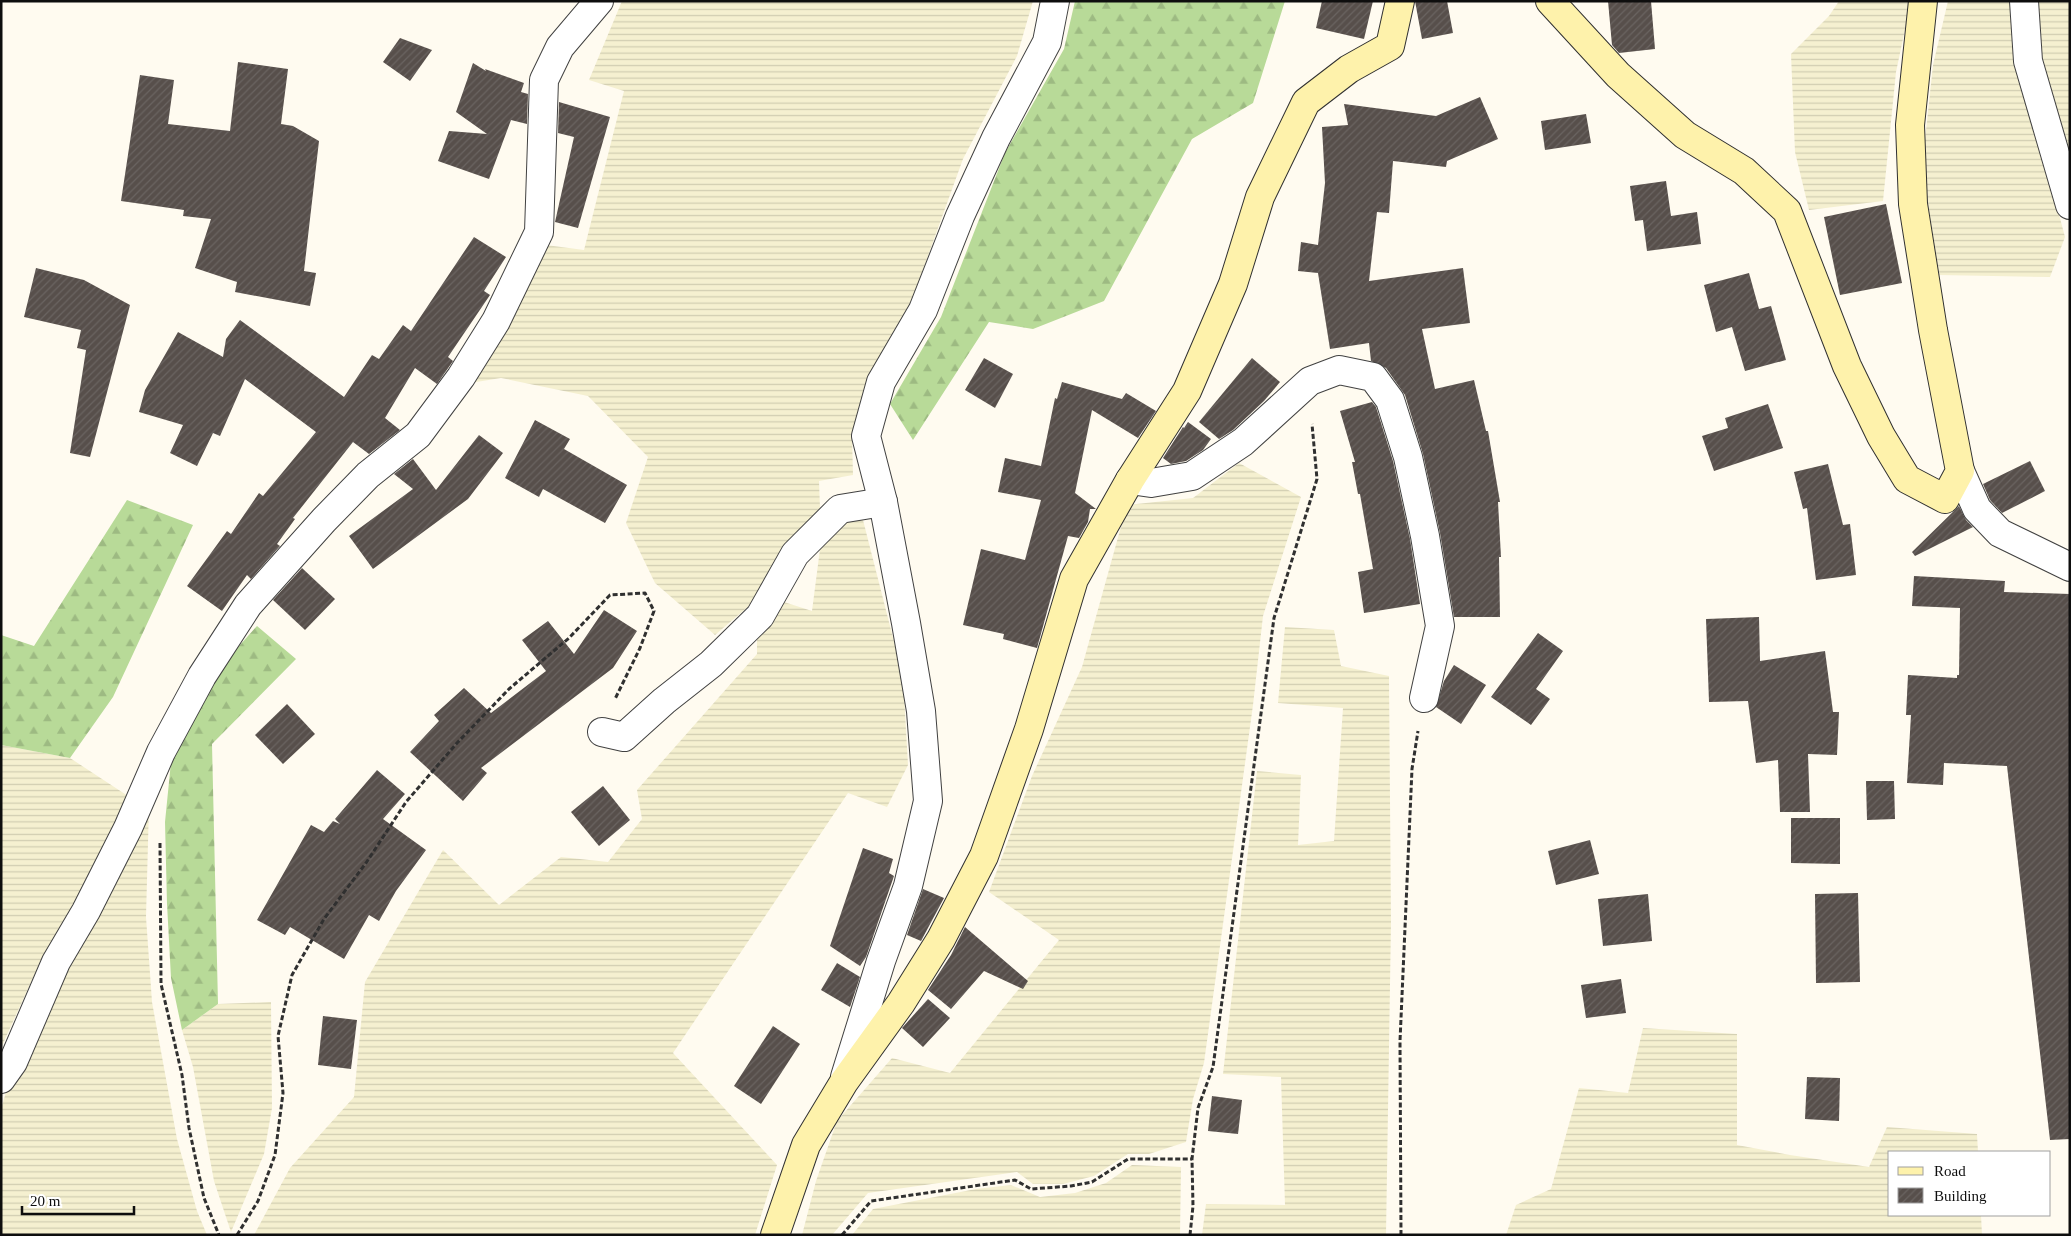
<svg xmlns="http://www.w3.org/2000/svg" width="2071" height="1236" viewBox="0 0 2071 1236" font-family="'Times New Roman',serif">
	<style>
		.farmland { fill: url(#farmland-rules) }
		.forest { fill: url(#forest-firs) }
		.building { fill: url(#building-hatch) }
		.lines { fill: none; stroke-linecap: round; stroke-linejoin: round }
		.minor-casing { stroke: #414141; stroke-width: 30 }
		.secondary-casing { stroke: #303030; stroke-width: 30 }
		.path { stroke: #303030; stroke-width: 3; stroke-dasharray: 5 2.5; stroke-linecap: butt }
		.minor { stroke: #fff; stroke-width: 28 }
		.secondary { stroke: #fef2ab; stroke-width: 28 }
	</style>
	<defs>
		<pattern id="farmland-rules" width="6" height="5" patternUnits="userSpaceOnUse" patternTransform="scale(1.25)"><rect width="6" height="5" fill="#f5f0d0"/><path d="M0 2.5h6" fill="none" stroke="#d1cdb1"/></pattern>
		<pattern id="forest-firs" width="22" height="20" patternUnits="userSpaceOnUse" patternTransform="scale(1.25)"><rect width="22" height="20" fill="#b8da98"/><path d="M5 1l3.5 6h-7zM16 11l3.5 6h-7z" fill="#9dba82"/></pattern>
		<pattern id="building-hatch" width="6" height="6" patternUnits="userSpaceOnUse" patternTransform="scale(1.25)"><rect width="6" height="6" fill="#574f4b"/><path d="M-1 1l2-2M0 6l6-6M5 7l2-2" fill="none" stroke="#6a6461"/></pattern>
	</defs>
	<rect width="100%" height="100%" fill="#fffbf0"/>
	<g class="farmland">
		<path d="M 622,1 L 1033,1 L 1017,56 L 963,159 L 908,311 L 867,382 L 852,436 L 853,475 L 819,481 L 820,508 L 781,550 L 750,605 L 715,635 L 655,583 L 626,523 L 648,457 L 588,396 L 501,378 L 470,383 L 546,245 L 584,250 L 624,91 L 589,80 Z"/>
		<path d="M 1839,1 L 1911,1 L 1896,72 L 1883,201 L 1809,210 L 1795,152 L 1791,54 L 1829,16 Z"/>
		<path d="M 1948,1 L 2013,1 L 2020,67 L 2065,237 L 2050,277 L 1938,275 L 1921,177 L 1933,65 Z"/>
		<path d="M 2035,1 L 2070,1 L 2070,184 L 2036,57 Z"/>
		<path d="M 1239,463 L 1301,497 L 1263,616 L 1253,705 L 1204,1063 L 1193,1099 L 1186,1142 L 1149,1154 L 1128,1154 L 1094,1176 L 1063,1184 L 1033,1184 L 1017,1172 L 868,1193 L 832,1235 L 802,1235 L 816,1181 L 837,1121 L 892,1058 L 950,1073 L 1059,940 L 989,892 L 1032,776 L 1082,667 L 1127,505 L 1193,498 Z"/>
		<path d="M 863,520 L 903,677 L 908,765 L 887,807 L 848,793 L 673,1053 L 777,1165 L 755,1235 L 254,1235 L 290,1168 L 354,1097 L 365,982 L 443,850 L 499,905 L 561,857 L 608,862 L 642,819 L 637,790 L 757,654 L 757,637 L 784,602 L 812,611 L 820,549 L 837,521 Z"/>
		<path d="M 1285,627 L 1334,630 L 1341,666 L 1389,676 L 1391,923 L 1386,1235 L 1202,1235 L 1206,1204 L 1285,1205 L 1281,1077 L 1223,1074 L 1257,771 L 1301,775 L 1298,845 L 1334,841 L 1343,708 L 1278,703 Z"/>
		<path d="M 1,745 L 70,758 L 128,796 L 111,836 L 76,903 L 42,958 L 1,1048 Z"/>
		<path d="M 149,806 L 146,917 L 152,1002 L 177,1139 L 197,1211 L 207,1235 L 1,1235 L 1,1109 L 6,1092 L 30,1051 L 57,979 Z"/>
		<path d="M 271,1002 L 272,1108 L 264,1154 L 231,1232 L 214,1181 L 193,1067 L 182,1030 L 218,1004 Z"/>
		<path d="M 1643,1028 L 1737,1034 L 1737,1145 L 1790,1155 L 1869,1167 L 1887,1127 L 1977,1134 L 1978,1152 L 1890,1152 L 1890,1215 L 1981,1215 L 1982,1235 L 1506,1235 L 1516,1205 L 1551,1189 L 1579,1088 L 1628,1093 Z"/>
		<path d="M 1132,1165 L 1181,1167 L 1180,1235 L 852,1235 L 873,1209 L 976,1189 L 1011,1185 L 1040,1197 L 1075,1193 L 1106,1183 Z"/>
	</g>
	<g class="forest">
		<path d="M 1075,1 L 1285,1 L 1253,103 L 1192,139 L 1104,301 L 1033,329 L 989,322 L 913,440 L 890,404 L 941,317 L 1005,153 L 1064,49 Z"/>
		<path d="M 127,500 L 193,525 L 113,697 L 70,758 L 1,745 L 1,635 L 34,646 Z"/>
		<path d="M 257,626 L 296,659 L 212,744 L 218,1004 L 182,1030 L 171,978 L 167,904 L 165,822 L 172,752 L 215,673 Z"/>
	</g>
	<g class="building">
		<path d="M 1322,1 L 1373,1 L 1364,39 L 1316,28 Z"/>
		<path d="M 1415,1 L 1447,1 L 1453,33 L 1422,39 Z"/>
		<path d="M 1608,1 L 1651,1 L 1655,49 L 1619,53 L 1612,45 Z"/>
		<path d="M 400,38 L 432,50 L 410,81 L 383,62 Z"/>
		<path d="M 238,62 L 288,69 L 281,124 L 293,126 L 319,141 L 304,271 L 316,273 L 310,306 L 235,292 L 237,282 L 195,268 L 211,219 L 183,216 L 184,210 L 121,201 L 140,75 L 174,80 L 168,124 L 230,131 Z"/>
		<path d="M 473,63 L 486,71 L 485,69 L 524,83 L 521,92 L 528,94 L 527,124 L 511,120 L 489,179 L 438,161 L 449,131 L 487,134 L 456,112 Z"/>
		<path d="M 1480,97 L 1498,139 L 1447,161 L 1446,167 L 1393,161 L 1389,213 L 1377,212 L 1369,281 L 1463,268 L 1470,323 L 1422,329 L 1435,389 L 1474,380 L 1486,431 L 1488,431 L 1500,502 L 1498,502 L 1501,557 L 1499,557 L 1500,617 L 1454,617 L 1440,533 L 1423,454 L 1405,395 L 1386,368 L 1371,361 L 1369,343 L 1330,349 L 1318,273 L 1298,271 L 1301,242 L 1318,245 L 1325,183 L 1322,127 L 1348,125 L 1344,104 L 1436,116 Z"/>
		<path d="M 559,102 L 610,117 L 578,228 L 555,222 L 574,137 L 558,133 Z"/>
		<path d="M 1586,114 L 1591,143 L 1545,150 L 1541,121 Z"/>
		<path d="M 1666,181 L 1671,216 L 1697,212 L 1701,244 L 1647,251 L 1643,220 L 1635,221 L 1630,186 Z"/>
		<path d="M 1886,204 L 1902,283 L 1840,295 L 1824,217 Z"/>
		<path d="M 474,237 L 506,257 L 484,291 L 490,295 L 448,357 L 453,361 L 437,384 L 415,368 L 385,418 L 400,430 L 369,454 L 353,442 L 293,518 L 295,519 L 277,544 L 280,546 L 251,579 L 247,575 L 222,611 L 187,586 L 227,531 L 231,534 L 259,493 L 263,496 L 316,432 L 245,379 L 220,436 L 213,433 L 197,466 L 170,453 L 183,425 L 139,412 L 145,390 L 178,332 L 223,357 L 226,339 L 240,320 L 344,397 L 372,355 L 379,359 L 403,325 L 411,331 Z"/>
		<path d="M 36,268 L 84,280 L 130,305 L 90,457 L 70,453 L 86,350 L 77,348 L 81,330 L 24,317 Z"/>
		<path d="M 1749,273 L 1759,309 L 1771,306 L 1786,360 L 1745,371 L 1732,327 L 1716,332 L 1704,285 Z"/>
		<path d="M 984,358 L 1013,374 L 995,408 L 965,390 Z"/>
		<path d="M 1252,358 L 1280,382 L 1264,401 L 1233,430 L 1219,439 L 1199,422 Z"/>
		<path d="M 1062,382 L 1122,399 L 1126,393 L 1156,411 L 1138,438 L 1092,410 L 1075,493 L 1096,509 L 1090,509 L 1088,522 L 1079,538 L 1068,536 L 1037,648 L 1003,639 L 1004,634 L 963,625 L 981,549 L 1025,560 L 1041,500 L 998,492 L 1005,458 L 1041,466 L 1055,398 L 1057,399 Z"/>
		<path d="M 1372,402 L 1376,407 L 1393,461 L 1410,539 L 1420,604 L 1364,613 L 1358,572 L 1373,569 L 1360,494 L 1358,494 L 1352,462 L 1355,462 L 1340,411 Z"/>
		<path d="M 1768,404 L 1783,448 L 1714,471 L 1702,436 L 1728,428 L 1725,418 Z"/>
		<path d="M 535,420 L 570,439 L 564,449 L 627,485 L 605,523 L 543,489 L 539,497 L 505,478 Z"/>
		<path d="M 1188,422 L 1211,439 L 1203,450 L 1186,461 L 1171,464 L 1163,458 L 1183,427 L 1184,428 Z"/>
		<path d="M 479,435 L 503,453 L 468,499 L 373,569 L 349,536 L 413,489 L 394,474 L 413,459 L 436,490 Z"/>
		<path d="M 2030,461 L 2045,491 L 2002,513 L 1990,500 L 1983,484 Z"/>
		<path d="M 1828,464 L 1843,525 L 1850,524 L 1856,575 L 1816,580 L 1807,508 L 1803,509 L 1794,472 Z"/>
		<path d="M 1959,506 L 1966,520 L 1973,527 L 1915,556 L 1912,552 Z"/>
		<path d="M 302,568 L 335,599 L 305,630 L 273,600 Z"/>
		<path d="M 1914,576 L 2005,581 L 2004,592 L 2070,594 L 2070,1139 L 2050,1140 L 2007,766 L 1944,763 L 1943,785 L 1907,783 L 1911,715 L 1906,715 L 1908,675 L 1957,678 L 1957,675 L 1959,675 L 1960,608 L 1912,606 Z"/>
		<path d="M 604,610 L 637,631 L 613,668 L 481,768 L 487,773 L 463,801 L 410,752 L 439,721 L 434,715 L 464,688 L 491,713 L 546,671 L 522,640 L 548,621 L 574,654 Z"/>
		<path d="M 1759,617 L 1760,661 L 1825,651 L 1833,712 L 1839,712 L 1837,755 L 1808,754 L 1810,812 L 1780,812 L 1778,760 L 1756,763 L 1748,701 L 1709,702 L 1706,619 Z"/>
		<path d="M 1538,633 L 1563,651 L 1536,689 L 1550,699 L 1531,725 L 1491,697 Z"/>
		<path d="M 1454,665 L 1486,685 L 1461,724 L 1436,707 L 1444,681 Z"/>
		<path d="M 287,704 L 315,734 L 283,764 L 255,735 Z"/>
		<path d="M 377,770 L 405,794 L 383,819 L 426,850 L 396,891 L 379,921 L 369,915 L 344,959 L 290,927 L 285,935 L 257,920 L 311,825 L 324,832 L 333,821 L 340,824 L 335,819 Z"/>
		<path d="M 1866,781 L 1894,781 L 1895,819 L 1867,820 Z"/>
		<path d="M 603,786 L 630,820 L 599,846 L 571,812 Z"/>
		<path d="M 1791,818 L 1840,818 L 1840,864 L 1791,863 Z"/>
		<path d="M 1590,840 L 1599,874 L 1556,885 L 1548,851 Z"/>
		<path d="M 863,848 L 893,859 L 889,873 L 894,876 L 866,957 L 860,966 L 830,946 Z"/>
		<path d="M 923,889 L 944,898 L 921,941 L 907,935 Z"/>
		<path d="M 1858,893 L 1860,982 L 1816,983 L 1815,894 Z"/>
		<path d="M 1648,894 L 1652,941 L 1603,946 L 1598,899 Z"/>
		<path d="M 965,927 L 1028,981 L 1023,989 L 984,971 L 951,1009 L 928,990 L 951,955 Z"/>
		<path d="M 837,963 L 860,977 L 850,1007 L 821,990 Z"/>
		<path d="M 1621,979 L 1626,1013 L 1586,1018 L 1581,985 Z"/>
		<path d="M 928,999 L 950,1018 L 923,1047 L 902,1028 Z"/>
		<path d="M 323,1016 L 357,1020 L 351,1069 L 318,1065 Z"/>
		<path d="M 773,1026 L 800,1044 L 761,1104 L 734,1086 Z"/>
		<path d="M 1807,1077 L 1840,1078 L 1839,1121 L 1805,1119 Z"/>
		<path d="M 1212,1096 L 1242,1100 L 1238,1134 L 1208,1131 Z"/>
	</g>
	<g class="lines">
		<defs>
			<g id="minor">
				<path d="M 2024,1 L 2028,61 L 2070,205"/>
				<path d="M 1960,471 L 1977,509 L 2000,533 L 2070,567"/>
				<path d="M 1130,480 L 1151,483 L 1192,476 L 1243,442 L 1310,381 L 1339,370 L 1373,377 L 1390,400 L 1408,457 L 1425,536 L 1440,626 L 1424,698"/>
				<path d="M 602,732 L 624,737 L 664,701 L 711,664 L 760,616 L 795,554 L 840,509 L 883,502"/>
				<path d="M 845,1077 L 881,961 L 908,886 L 928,801 L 921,711 L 906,623 L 883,502 L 866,436 L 881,382 L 923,310 L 960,216 L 996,138 L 1047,42 L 1055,1"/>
				<path d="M 1,1079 L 13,1062 L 56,962 L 86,911 L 128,828 L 161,752 L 202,676 L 248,605 L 324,520 L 368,475 L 418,435 L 461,377 L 496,321 L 539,232 L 544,80 L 560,47 L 599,1"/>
			</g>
			<g id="secondary">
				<path d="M 1550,1 L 1618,75 L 1685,135 L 1744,171 L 1787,211 L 1847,366 L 1881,436 L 1907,479 L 1945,499 L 1960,471 L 1933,330 L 1913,204 L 1910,125 L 1923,1"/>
				<path d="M 775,1235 L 806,1145 L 844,1082 L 901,1003 L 941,939 L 984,856 L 1029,729 L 1074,579 L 1130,480 L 1187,391 L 1233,284 L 1260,197 L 1306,102 L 1349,69 L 1390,46 L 1400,1"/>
			</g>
		</defs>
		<use href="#minor" class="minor-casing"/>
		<use href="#secondary" class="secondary-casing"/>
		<g class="path">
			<path d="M 160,843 L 161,984 L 182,1075 L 189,1128 L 204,1198 L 219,1235"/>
			<path d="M 237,1235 L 258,1201 L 275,1155 L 283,1093 L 278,1036 L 292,975 L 324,919 L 366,863 L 406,802 L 457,743 L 509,689 L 569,638 L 610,595 L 645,593 L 654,611 L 640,648 L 615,699"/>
			<path d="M 842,1235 L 871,1201 L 1015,1180 L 1031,1189 L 1071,1186 L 1092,1182 L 1128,1159 L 1192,1159"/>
			<path d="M 1190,1235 L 1193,1206 L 1192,1159 L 1198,1108 L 1213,1067 L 1274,618 L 1317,479 L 1312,424"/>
			<path d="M 1401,1235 L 1400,1041 L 1412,769 L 1418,731"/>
		</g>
		<use href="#minor" class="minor"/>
		<use href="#secondary" class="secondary"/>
	</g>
	<rect width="2071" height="1236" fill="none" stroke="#0e0e0e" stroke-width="5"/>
	<rect x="1888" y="1151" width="162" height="65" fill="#ffffff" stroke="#9f9f9f"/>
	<rect x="1898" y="1167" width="25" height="8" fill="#fef2ab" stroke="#9f9f9f"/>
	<text x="1934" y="1176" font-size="15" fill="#0e0e0e">Road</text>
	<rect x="1898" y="1188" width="25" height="15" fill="url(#building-hatch)" stroke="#9f9f9f"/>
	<text x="1934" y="1201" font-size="15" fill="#0e0e0e">Building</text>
	<path d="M22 1206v8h112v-8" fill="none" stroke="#0e0e0e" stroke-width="2.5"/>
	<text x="30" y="1206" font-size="15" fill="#0e0e0e" stroke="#ffffff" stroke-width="4" paint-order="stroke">20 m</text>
</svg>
